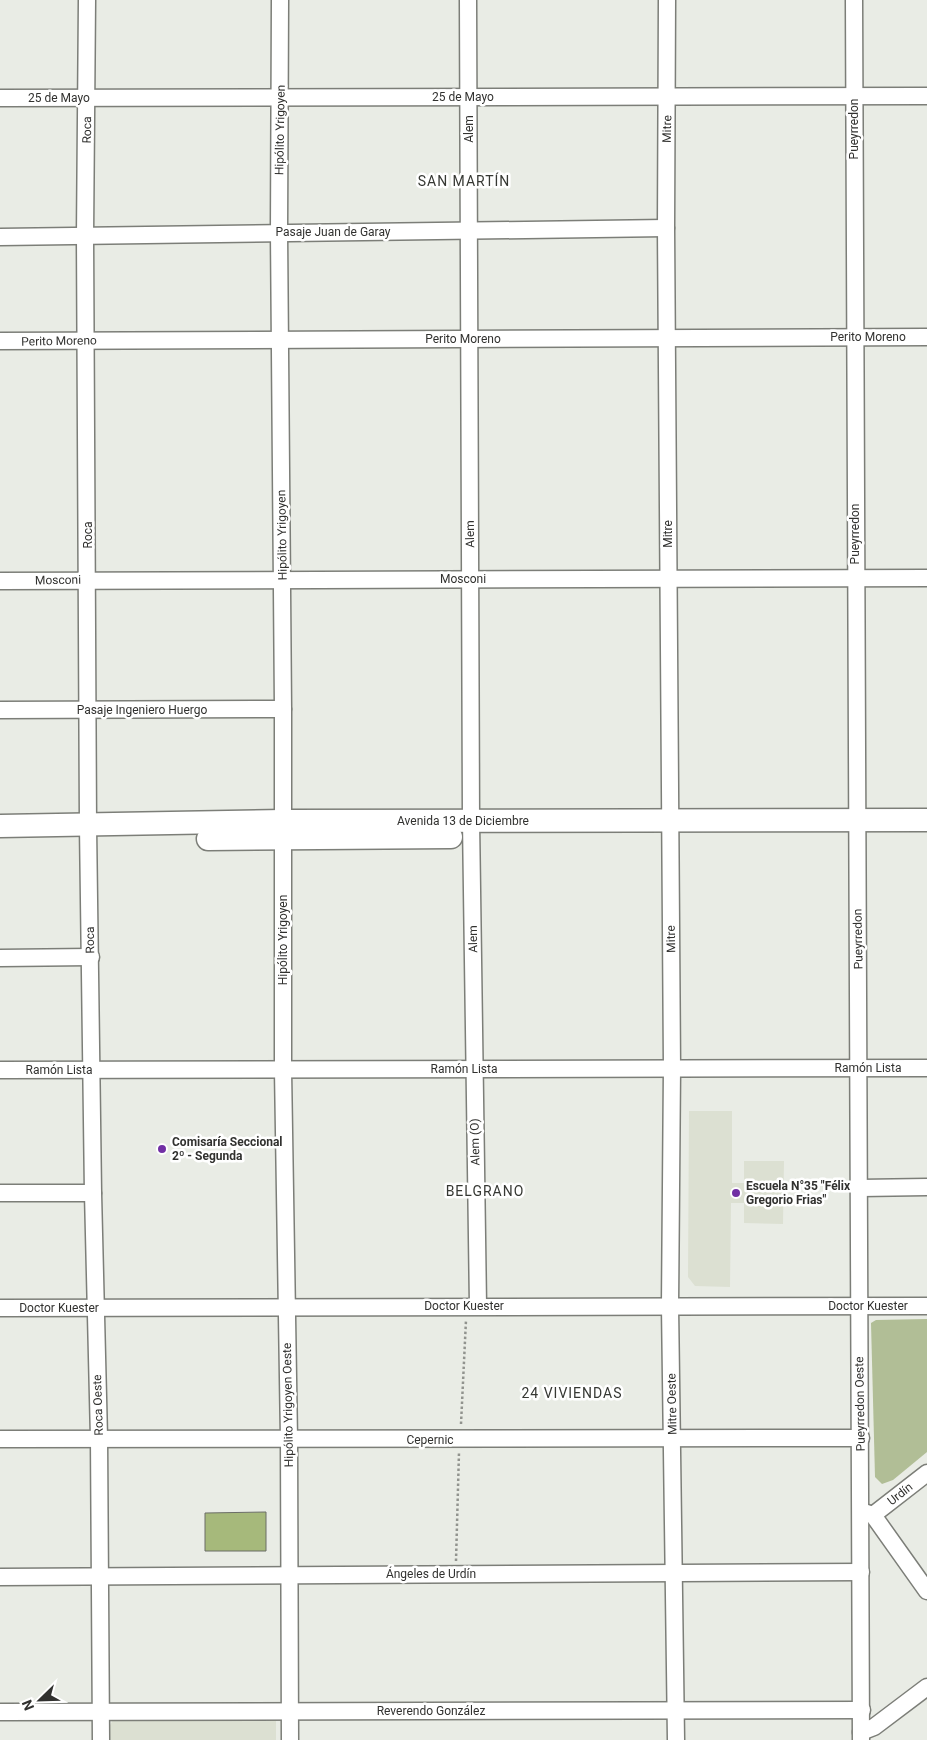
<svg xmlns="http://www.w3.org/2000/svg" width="927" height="1740" viewBox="0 0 927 1740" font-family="Roboto,sans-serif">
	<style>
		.built { fill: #dce0d2 }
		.green { fill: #b1be96 }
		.building { fill: #a6b97b; stroke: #6b6d67 }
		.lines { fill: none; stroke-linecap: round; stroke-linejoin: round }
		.street-casing { stroke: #7c7e78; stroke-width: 19 }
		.secondary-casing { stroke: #7c7e78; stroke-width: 25 }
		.path { stroke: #91938e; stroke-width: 2.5; stroke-dasharray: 2.5 2.5; stroke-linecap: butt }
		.street { stroke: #fff; stroke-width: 16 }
		.secondary { stroke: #fff; stroke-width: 22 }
		.poi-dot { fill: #712fa4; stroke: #fff; stroke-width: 2 }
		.labels { text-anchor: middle; stroke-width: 5; stroke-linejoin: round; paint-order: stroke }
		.street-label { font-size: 12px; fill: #31312f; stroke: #fff }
		.poi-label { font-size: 12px; font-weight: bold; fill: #31312f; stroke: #fff; text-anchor: start }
		.neighbourhood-label { font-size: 14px; letter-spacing: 1px; fill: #363833; stroke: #fff }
	</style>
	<rect width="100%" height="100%" fill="#e9ece5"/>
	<g class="built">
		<path d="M 689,1111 L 732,1111 L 732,1183 L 744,1183 L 744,1161 L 784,1161 L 783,1224 L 744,1223 L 744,1203 L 731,1203 L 730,1287 L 695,1286 L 688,1277 Z"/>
		<path d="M 114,1718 L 276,1718 L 276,1740 L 109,1740 L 109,1727 Z"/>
	</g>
	<path class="green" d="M 927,1319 L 927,1452 L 893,1480 L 882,1484 L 875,1477 L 871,1323 L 876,1320 Z"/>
	<path class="building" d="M 266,1512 L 266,1551 L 205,1551 L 205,1513 Z"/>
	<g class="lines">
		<defs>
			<g id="street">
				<path d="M 87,0 L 85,236 L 88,826 L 93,1193 L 99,1438 L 101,1740"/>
				<path d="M 280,0 L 279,232 L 283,709 L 283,1070 L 289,1439 L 290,1740"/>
				<path d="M 468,0 L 471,821 L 478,1306"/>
				<path d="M 667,0 L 666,228 L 672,1068 L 670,1306 L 676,1740"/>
				<path d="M 854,0 L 861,1740"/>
				<path d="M 0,98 L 927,96"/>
				<path d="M 0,237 L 666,228"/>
				<path d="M 0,341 L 927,337"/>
				<path d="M 0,581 L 927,578"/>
				<path d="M 0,710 L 283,709"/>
				<path d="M 0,958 L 91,957"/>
				<path d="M 0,1070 L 927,1068"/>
				<path d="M 860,1188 L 927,1187"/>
				<path d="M 0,1193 L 93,1193"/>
				<path d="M 0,1308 L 927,1306"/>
				<path d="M 0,1439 L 861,1438"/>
				<path d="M 861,1511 L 873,1515 L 927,1591"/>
				<path d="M 873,1515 L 927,1473"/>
				<path d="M 0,1577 L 861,1572"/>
				<path d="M 0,1712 L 862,1710"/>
				<path d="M 861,1732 L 874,1727 L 927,1687"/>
			</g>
			<g id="secondary">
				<path d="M 0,826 L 283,821 L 927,820"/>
				<path d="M 208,839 L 451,837"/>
			</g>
		</defs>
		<use href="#street" class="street-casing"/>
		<use href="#secondary" class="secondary-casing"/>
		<g class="path">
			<path d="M 461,1424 L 466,1320"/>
			<path d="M 456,1561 L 459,1452"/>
		</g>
		<use href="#street" class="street"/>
		<use href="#secondary" class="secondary"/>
	</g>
	<g class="poi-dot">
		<circle cx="162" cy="1149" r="5"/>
		<circle cx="736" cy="1193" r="5"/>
	</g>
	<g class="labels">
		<g class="street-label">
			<text x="463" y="101">25 de Mayo</text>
			<text x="59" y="102">25 de Mayo</text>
			<text transform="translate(469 129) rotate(-90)" y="4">Alem</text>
			<text transform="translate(667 129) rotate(-89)" y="4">Mitre</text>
			<text transform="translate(854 129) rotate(-90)" y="4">Pueyrredon</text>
			<text transform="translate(87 130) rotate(-89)" y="4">Roca</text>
			<text transform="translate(280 130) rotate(-89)" y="4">Hipólito Yrigoyen</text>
			<text x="333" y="236">Pasaje Juan de Garay</text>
			<text x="868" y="341">Perito Moreno</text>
			<text x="463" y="343">Perito Moreno</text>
			<text transform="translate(59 341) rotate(-1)" y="4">Perito Moreno</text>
			<text transform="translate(470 534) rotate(-91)" y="4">Alem</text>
			<text transform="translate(668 534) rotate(-90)" y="4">Mitre</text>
			<text transform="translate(855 534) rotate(-90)" y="4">Pueyrredon</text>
			<text transform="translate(88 535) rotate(-90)" y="4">Roca</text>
			<text transform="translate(282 535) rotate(-91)" y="4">Hipólito Yrigoyen</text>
			<text x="463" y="583">Mosconi</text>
			<text transform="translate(58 580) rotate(-1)" y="4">Mosconi</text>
			<text x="142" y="714">Pasaje Ingeniero Huergo</text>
			<text x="463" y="825">Avenida 13 de Diciembre</text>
			<text transform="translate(473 939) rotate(-91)" y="4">Alem</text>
			<text transform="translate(671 939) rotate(-91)" y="4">Mitre</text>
			<text transform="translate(858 939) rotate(-91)" y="4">Pueyrredon</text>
			<text transform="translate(90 940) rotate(-91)" y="4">Roca</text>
			<text transform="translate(283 940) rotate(-90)" y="4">Hipólito Yrigoyen</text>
			<text x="868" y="1072">Ramón Lista</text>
			<text x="464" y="1073">Ramón Lista</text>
			<text x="59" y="1074">Ramón Lista</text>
			<text transform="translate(475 1142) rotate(-91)" y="4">Alem (O)</text>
			<text x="464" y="1310">Doctor Kuester</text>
			<text x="868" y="1310">Doctor Kuester</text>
			<text x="59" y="1312">Doctor Kuester</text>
			<text transform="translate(672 1404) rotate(-91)" y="4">Mitre Oeste</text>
			<text transform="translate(860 1404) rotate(-91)" y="4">Pueyrredon Oeste</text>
			<text transform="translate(98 1405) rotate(-92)" y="4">Roca Oeste</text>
			<text transform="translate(288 1405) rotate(-91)" y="4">Hipólito Yrigoyen Oeste</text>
			<text x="430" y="1444">Cepernic</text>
			<text transform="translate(900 1494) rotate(-38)" y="4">Urdín</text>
			<text x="431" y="1578">Ángeles de Urdín</text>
			<text x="431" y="1715">Reverendo González</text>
		</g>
		<g class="poi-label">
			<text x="172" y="1146">Comisaría Seccional<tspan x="172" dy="14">2º - Segunda</tspan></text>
			<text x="746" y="1190">Escuela N°35 "Félix<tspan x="746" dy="14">Gregorio Frias"</tspan></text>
		</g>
		<g class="neighbourhood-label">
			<text x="464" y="186">SAN MARTÍN</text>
			<text x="485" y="1196">BELGRANO</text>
			<text x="572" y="1398">24 VIVIENDAS</text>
		</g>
	</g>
	<g transform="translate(40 1700) rotate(247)" stroke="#ffffff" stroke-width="4" paint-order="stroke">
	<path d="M0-4L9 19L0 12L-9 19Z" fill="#31312f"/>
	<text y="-8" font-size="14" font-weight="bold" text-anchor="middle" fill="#31312f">N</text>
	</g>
</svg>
